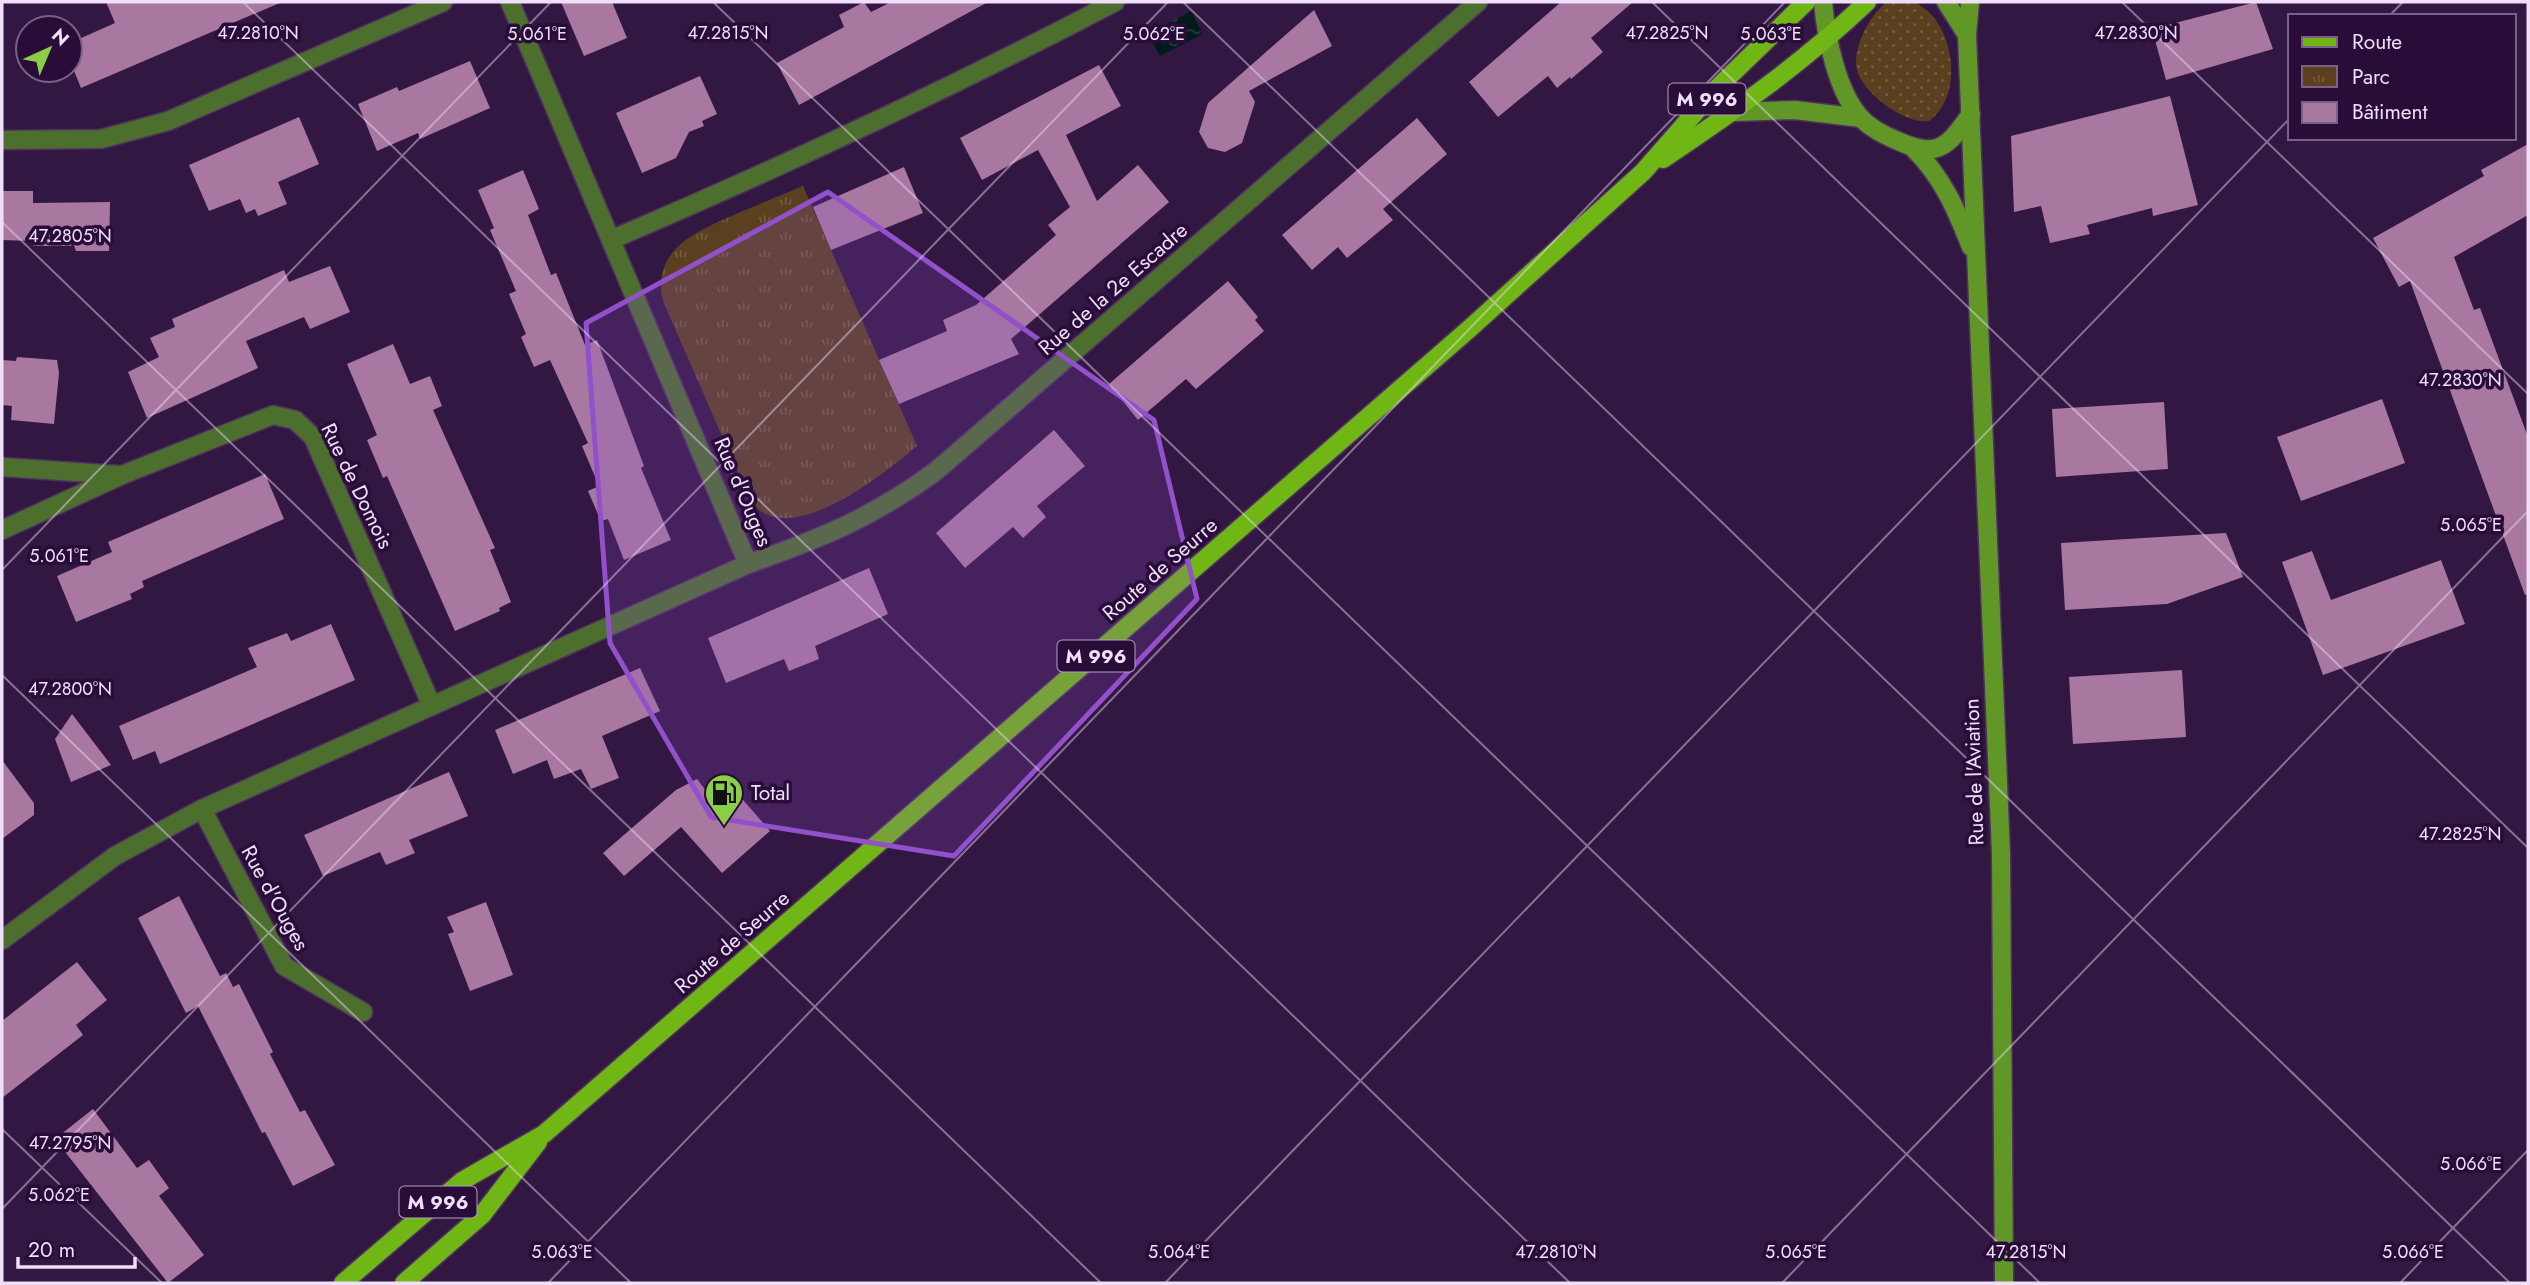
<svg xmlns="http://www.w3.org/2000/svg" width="2530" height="1285" viewBox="0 0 2530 1285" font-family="Jost,sans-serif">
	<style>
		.grass { fill: url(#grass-dots) }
		.park { fill: url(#park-tufts) }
		.water { fill: url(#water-ripples) }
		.building { fill: #a878a1 }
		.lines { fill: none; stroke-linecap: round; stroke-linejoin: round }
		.street-casing { stroke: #4d335d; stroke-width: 21 }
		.secondary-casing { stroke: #4d335d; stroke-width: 21 }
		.primary-casing { stroke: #4d335d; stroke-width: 21 }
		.street { stroke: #4d6f2e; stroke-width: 18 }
		.secondary { stroke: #619727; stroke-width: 18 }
		.primary { stroke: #70b715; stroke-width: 18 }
		.marked { fill: #9250cb; fill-opacity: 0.2; stroke: #9250cb; stroke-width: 5; stroke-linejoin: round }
		.ticks { fill: none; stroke: #f0dffb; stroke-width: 2; stroke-opacity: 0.45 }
		.labels { text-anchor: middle; stroke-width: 7; stroke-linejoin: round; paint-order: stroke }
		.shield { fill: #290d38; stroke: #b4a0c0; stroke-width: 2 }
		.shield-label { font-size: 19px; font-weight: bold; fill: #f0dffb }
		.street-label { font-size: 21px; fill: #f0dffb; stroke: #290d38 }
		.poi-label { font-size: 21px; fill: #f0dffb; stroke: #290d38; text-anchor: start }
		.ticks-label { font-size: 18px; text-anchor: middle; fill: #f0dffb; stroke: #290d38; stroke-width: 7; stroke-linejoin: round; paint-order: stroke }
	</style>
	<defs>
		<pattern id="grass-dots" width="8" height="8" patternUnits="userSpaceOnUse" patternTransform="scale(1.75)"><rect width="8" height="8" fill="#5a401e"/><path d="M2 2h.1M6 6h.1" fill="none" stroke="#725b40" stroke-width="1.8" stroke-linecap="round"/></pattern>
		<pattern id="park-tufts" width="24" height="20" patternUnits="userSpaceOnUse" patternTransform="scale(1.75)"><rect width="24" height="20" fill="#5a401e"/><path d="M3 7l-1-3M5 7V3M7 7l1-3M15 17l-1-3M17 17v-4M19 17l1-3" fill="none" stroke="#725b40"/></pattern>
		<pattern id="water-ripples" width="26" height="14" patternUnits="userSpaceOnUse" patternTransform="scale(1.75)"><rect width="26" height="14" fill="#011b1a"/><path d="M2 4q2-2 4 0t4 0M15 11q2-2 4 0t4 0" fill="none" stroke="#263c3c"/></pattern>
	</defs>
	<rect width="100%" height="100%" fill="#331743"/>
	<path class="grass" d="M 1887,2 L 1915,2 C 1922,7 1930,12 1936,20 C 1956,49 1959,99 1929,121 C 1905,125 1863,93 1857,70 C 1852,48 1870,14 1887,2 Z"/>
	<path class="park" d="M 803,186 L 917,446 C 885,473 786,554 750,500 L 663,301 C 651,248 698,231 738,213 C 760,204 781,195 803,186 Z"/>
	<path class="water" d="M 1191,11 L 1203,34 L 1160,56 L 1148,34 Z"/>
	<g class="building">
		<path d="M 106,2 L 282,2 L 81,88 L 70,61 L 70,43 L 115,23 Z"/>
		<path d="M 561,2 L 612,2 L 627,38 L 584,56 Z"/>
		<path d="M 864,2 L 871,12 L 891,2 L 988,2 L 799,105 L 777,63 L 844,27 L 839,15 Z"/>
		<path d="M 1561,2 L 1633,2 L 1591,38 L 1603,52 L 1571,79 L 1570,77 L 1557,88 L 1548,76 L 1498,117 L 1469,82 Z"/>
		<path d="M 2256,2 L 2273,49 L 2166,80 L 2152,29 Z"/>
		<path d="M 1314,10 L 1332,46 L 1249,91 L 1255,102 L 1242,143 L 1225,152 L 1208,148 L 1199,132 L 1208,103 Z"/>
		<path d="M 470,61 L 490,108 L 420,139 L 418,133 L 377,151 L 358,104 L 397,87 L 399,91 Z"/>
		<path d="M 1099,65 L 1121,106 L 1066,135 L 1097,201 L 1138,165 L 1169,202 L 1011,339 L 1019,354 L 899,404 L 879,360 L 947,331 L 943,320 L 976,305 L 1056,235 L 1048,225 L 1070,207 L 1038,150 L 982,180 L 960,138 Z"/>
		<path d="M 700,76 L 717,114 L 702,121 L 704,126 L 689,132 L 676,158 L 642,173 L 616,113 Z"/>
		<path d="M 2170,96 L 2198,205 L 2153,216 L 2152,208 L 2087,225 L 2090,234 L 2050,243 L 2041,206 L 2014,212 L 2011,136 Z"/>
		<path d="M 299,117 L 319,164 L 278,182 L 287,204 L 258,216 L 255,209 L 246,213 L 240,199 L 209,211 L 189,165 Z"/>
		<path d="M 1417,118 L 1447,154 L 1383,209 L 1393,220 L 1347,258 L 1338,247 L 1312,270 L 1282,235 Z"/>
		<path d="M 2528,144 L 2528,215 L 2454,257 L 2474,310 L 2480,308 L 2528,437 L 2528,594 L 2525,595 L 2410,281 L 2399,287 L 2373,238 L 2484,176 L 2481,170 Z"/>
		<path d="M 904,167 L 923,213 L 831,250 L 813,207 Z"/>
		<path d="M 523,170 L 539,209 L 528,215 L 551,275 L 556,273 L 585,345 L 597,340 L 644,466 L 641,468 L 671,540 L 624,560 L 608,519 L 601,521 L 588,491 L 599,486 L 582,446 L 588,443 L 550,360 L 534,367 L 521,337 L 526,334 L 509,294 L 516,291 L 490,230 L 494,228 L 478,190 Z"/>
		<path d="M 2,191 L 33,191 L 33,203 L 110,202 L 109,251 L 76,251 L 72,240 L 71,246 L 33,246 L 33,241 L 2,240 Z"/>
		<path d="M 330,266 L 350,312 L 310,329 L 304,317 L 246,341 L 258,368 L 147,418 L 128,372 L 159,357 L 150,338 L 175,327 L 172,319 L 284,270 L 289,282 Z"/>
		<path d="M 1228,281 L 1258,317 L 1255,320 L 1264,331 L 1196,389 L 1186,379 L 1138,420 L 1109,384 Z"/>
		<path d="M 393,344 L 410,384 L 430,376 L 442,406 L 433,410 L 495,548 L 490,550 L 511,602 L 499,608 L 500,611 L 455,631 L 387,476 L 383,478 L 367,440 L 377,435 L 347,364 Z"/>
		<path d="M 17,357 L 57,360 L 59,373 L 54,424 L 11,420 L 12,406 L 2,405 L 2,360 L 16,361 Z"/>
		<path d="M 2382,399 L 2405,463 L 2301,501 L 2277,437 Z"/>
		<path d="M 2164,402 L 2168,469 L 2056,477 L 2052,409 Z"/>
		<path d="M 1054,430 L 1085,466 L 1037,506 L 1046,517 L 1023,538 L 1013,527 L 965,568 L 936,533 Z"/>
		<path d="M 265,474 L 284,519 L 142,581 L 144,587 L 130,594 L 132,599 L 76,622 L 57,576 L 112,552 L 108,542 Z"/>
		<path d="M 2226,533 L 2243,577 L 2167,604 L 2065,610 L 2061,543 Z"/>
		<path d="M 2312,551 L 2331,600 L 2441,560 L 2465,624 L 2323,675 L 2282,562 Z"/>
		<path d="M 869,568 L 888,614 L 815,646 L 819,659 L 789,671 L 784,659 L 726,683 L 708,638 Z"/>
		<path d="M 331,624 L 355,680 L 160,764 L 155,751 L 133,760 L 119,726 L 257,667 L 248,648 L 287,633 L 291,641 Z"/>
		<path d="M 640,668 L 660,711 L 602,736 L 619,778 L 591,789 L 581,769 L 554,779 L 547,760 L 513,774 L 495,730 Z"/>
		<path d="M 2182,670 L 2186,737 L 2073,744 L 2069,677 Z"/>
		<path d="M 72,714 L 111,765 L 71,782 L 55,739 Z"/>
		<path d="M 2,760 L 34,803 L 34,815 L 2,839 Z"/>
		<path d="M 449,772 L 468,816 L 409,840 L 415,853 L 386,865 L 380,852 L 323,876 L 304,835 Z"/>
		<path d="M 724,778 L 770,831 L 722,873 L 681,827 L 624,876 L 603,853 L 676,790 L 697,779 L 707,792 Z"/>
		<path d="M 179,896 L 220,976 L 226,973 L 233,987 L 239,984 L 273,1052 L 270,1054 L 300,1112 L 305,1110 L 335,1165 L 293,1186 L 265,1132 L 262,1133 L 198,1006 L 186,1013 L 138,918 Z"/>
		<path d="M 486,902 L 513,975 L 470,991 L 448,934 L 454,932 L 447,917 Z"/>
		<path d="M 77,962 L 107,1000 L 76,1025 L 83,1035 L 2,1098 L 2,1021 Z"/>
		<path d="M 93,1109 L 137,1168 L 149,1160 L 169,1188 L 159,1196 L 204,1255 L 168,1283 L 55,1139 Z"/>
	</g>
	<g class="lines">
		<defs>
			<g id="street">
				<path d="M 2,140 L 101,139 L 168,121 L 443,2"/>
				<path d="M 613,239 C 784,166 951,88 1115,2"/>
				<path d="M 2,467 L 120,475"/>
				<path d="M 2,530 L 122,475 L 273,415 L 295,420 L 313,437 L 432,706"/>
				<path d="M 748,564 C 822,538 872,518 936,471 L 1478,2"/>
				<path d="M 202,809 L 284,966 L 363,1012"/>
				<path d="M 2,940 L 115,856 L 202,809 L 748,564 L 510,2"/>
			</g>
			<g id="secondary">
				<path d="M 1823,2 C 1826,37 1837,92 1861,118 C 1870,128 1886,136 1898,141 C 1938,159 1947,147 1971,114"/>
				<path d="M 1946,2 L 1967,35"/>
				<path d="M 1970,2 L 1967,35 L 2001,854 L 2004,1283"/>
				<path d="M 1734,112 L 1795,110 L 1861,118"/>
				<path d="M 1914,149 C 1943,178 1956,209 1971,247"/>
			</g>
			<g id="primary">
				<path d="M 1663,159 C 1735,111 1805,61 1867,2"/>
				<path d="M 343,1283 L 462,1181 L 544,1134 L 1468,330 L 1643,172 L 1714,91 L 1806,2"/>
				<path d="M 404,1283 L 482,1215 L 538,1142"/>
			</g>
		</defs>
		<use href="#street" class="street-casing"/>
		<use href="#secondary" class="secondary-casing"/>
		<use href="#primary" class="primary-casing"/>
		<use href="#street" class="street"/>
		<use href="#secondary" class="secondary"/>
		<use href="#primary" class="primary"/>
	</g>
	<path class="marked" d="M 828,192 L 1154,420 L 1197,599 L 954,856 L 711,817 L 610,643 L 586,323 Z"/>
	<path class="ticks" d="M 243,2 L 1570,1283M 713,2 L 2040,1283M 1183,2 L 2510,1283M 1652,2 L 2528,848M 2122,2 L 2528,394M 2389,16 L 2403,2M 2,222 L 1101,1283M 2,570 L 551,2M 2,675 L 631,1283M 2,1129 L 162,1283M 2,1209 L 1168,2M 548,1283 L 1785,2M 1165,1283 L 2290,118M 1782,1283 L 2528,511M 2400,1283 L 2528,1150"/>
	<defs>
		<symbol id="fuel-pin" viewBox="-11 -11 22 30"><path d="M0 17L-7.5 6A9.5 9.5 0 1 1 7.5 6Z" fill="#8ace47" stroke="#290d38"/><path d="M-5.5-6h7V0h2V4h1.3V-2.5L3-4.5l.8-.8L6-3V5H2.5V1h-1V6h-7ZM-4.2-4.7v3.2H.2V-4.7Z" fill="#111"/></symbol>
	</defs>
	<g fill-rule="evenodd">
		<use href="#fuel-pin" x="702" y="771" width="44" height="60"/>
	</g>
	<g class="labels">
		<g class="shield">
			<rect x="1668.5" y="83.5" width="77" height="31" rx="5"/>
			<rect x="1057.5" y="640.5" width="77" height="31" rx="5"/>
			<rect x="399.5" y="1186.5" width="77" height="31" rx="5"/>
		</g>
		<g class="shield-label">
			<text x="1707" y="106">M 996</text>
			<text x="1096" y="663">M 996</text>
			<text x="438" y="1209">M 996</text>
		</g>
		<g class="street-label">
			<text transform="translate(1113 289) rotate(-41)" y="7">Rue de la 2e Escadre</text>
			<text transform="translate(357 486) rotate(64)" y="7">Rue de Domois</text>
			<text transform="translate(743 492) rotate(67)" y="7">Rue d'Ouges</text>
			<text transform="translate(1160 569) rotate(-41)" y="7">Route de Seurre</text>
			<text transform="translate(1974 772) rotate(-92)" y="7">Rue de l'Aviation</text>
			<text transform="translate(275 898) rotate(61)" y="7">Rue d'Ouges</text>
			<text transform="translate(732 942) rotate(-41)" y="7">Route de Seurre</text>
		</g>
		<g class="poi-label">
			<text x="751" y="800">Total</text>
		</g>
	</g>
	<g class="ticks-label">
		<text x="258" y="39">47.2810°N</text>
		<text x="728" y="39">47.2815°N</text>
		<text x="1667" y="39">47.2825°N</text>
		<text x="2136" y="39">47.2830°N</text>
		<text x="537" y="40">5.061°E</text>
		<text x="1154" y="40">5.062°E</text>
		<text x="1771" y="40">5.063°E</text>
		<text x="70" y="242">47.2805°N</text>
		<text x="2460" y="386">47.2830°N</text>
		<text x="2471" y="531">5.065°E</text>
		<text x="59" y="562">5.061°E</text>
		<text x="70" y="695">47.2800°N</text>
		<text x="2460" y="840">47.2825°N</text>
		<text x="70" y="1149">47.2795°N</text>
		<text x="2471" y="1170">5.066°E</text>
		<text x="59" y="1201">5.062°E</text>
		<text x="562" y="1258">5.063°E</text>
		<text x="1179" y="1258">5.064°E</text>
		<text x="1796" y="1258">5.065°E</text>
		<text x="2413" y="1258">5.066°E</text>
		<text x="1556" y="1258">47.2810°N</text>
		<text x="2026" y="1258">47.2815°N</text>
	</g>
	<rect width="2530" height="1285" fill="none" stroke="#f0dffb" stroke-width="7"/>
	<rect x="2288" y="14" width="228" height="126" fill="#290d38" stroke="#796186" stroke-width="2"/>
	<rect x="2302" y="37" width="35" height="10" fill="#70b715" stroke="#796186" stroke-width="2"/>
	<text x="2352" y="49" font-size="21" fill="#f0dffb">Route</text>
	<rect x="2302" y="66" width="35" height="21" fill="url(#park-tufts)" stroke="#796186" stroke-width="2"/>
	<text x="2352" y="84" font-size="21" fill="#f0dffb">Parc</text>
	<rect x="2302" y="102" width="35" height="21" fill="#a878a1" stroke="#796186" stroke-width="2"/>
	<text x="2352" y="119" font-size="21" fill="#f0dffb">Bâtiment</text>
	<g transform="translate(49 49) rotate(44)"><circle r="33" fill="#290d38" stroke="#796186" stroke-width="2"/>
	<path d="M0-5L12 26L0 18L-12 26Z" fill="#8ace47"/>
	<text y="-10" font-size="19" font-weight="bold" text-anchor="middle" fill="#f0dffb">N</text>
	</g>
	<path d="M18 1257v10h117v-10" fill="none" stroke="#f0dffb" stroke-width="3.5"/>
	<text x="28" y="1257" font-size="21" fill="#f0dffb" stroke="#290d38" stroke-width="5" paint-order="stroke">20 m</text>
</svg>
